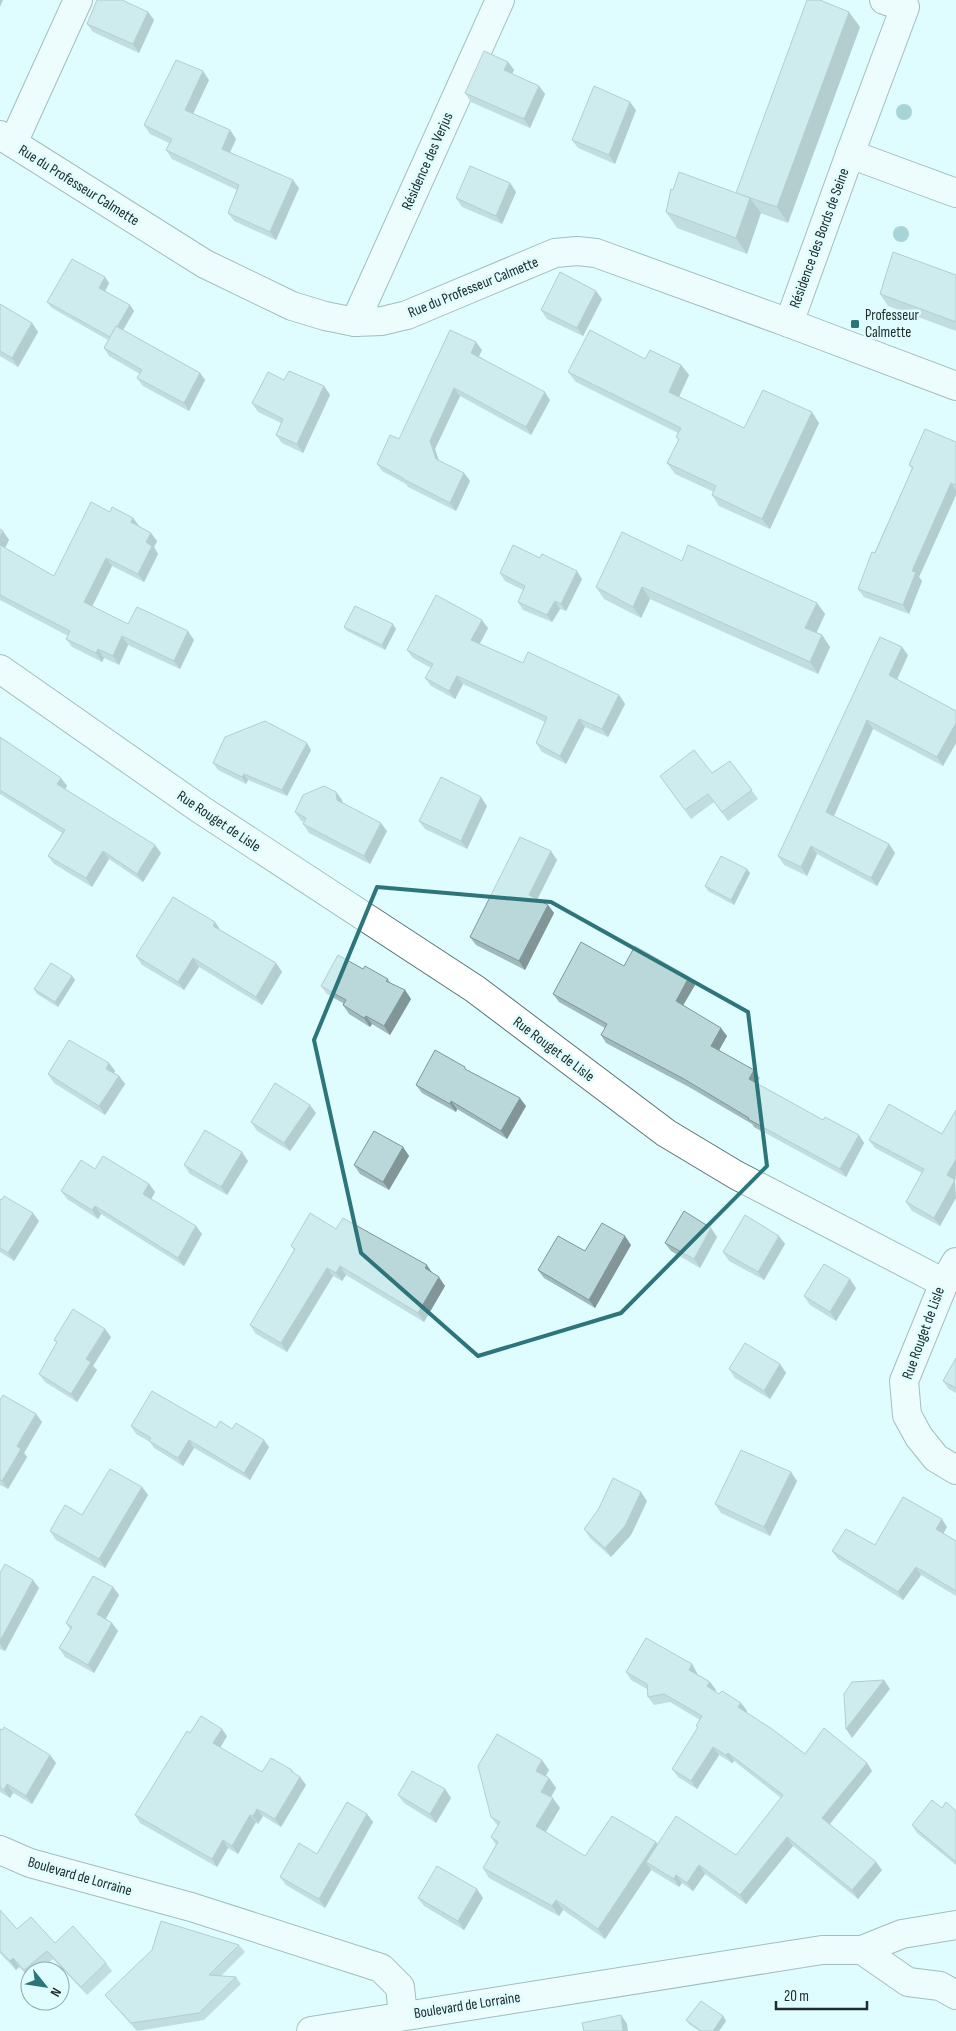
<svg xmlns="http://www.w3.org/2000/svg" width="956" height="2031" viewBox="0 0 956 2031" font-family="'Sofia Sans Condensed',sans-serif">
	<style>
		.lines { fill: none; stroke-linecap: round; stroke-linejoin: round }
		.minor-casing { stroke: #597375; stroke-width: 30 }
		.minor { stroke: #fff; stroke-width: 28 }
		.tree { fill: #64a5a9 }
		.wall { fill: #a0b9bb }
		.shaded-wall { fill: #829698 }
		.building { fill: #bad7d9; stroke: #829698 }
		.marked { fill: none; stroke: #2c757b; stroke-width: 4; stroke-linejoin: round }
		.poi-dot { fill: #2c757b; stroke: #dffcfe; stroke-width: 2 }
		.labels { text-anchor: middle; stroke-width: 5; stroke-linejoin: round; paint-order: stroke }
		.street-label { font-size: 15px; fill: #212c2d; stroke: #dffcfe }
		.poi-label { font-size: 15px; fill: #212c2d; stroke: #dffcfe; text-anchor: start }
	</style>
	<rect width="100%" height="100%" fill="#dffcfe"/>
	<g class="lines">
		<defs>
			<g id="minor">
				<path d="M 0,135 L 205,264 L 292,306 L 325,316 L 355,322 L 382,321 L 407,315 L 555,253 L 577,251 L 596,253 L 789,323 L 956,386"/>
				<path d="M 13,143 L 78,0"/>
				<path d="M 850,154 L 905,7 L 884,0"/>
				<path d="M 355,322 L 500,0"/>
				<path d="M 789,323 L 850,154 L 956,193"/>
				<path d="M 0,669 L 200,809 L 475,989 L 666,1133 L 736,1175 L 944,1283"/>
				<path d="M 956,1262 L 944,1283 L 904,1381 L 907,1415 L 919,1437 L 936,1458 L 956,1470"/>
				<path d="M 0,1850 L 30,1863 L 191,1907 L 381,1968 L 400,1987 L 403,2015"/>
				<path d="M 862,1950 L 908,1982 L 940,1986 L 956,1995"/>
				<path d="M 311,2031 L 822,1950 L 862,1950 L 902,1934 L 956,1925"/>
			</g>
		</defs>
		<use href="#minor" class="minor-casing"/>
		<use href="#minor" class="minor"/>
	</g>
	<g class="tree">
		<circle cx="904" cy="112" r="8"/>
		<circle cx="901" cy="234" r="8"/>
	</g>
	<g class="wall">
		<path d="M 148,12 L 154,20 L 139,53 L 93,32 L 87,24 Z"/>
		<path d="M 860,27 L 788,223 L 760,213 L 747,254 L 677,228 L 666,212 L 673,190 L 736,193 Z"/>
		<path d="M 508,62 L 514,70 L 512,74 L 539,86 L 545,94 L 530,128 L 471,102 L 465,93 Z"/>
		<path d="M 209,80 L 193,114 L 230,130 L 236,139 L 230,152 L 299,188 L 276,240 L 234,221 L 228,213 L 237,190 L 172,159 L 166,150 L 169,143 L 150,134 L 144,125 Z"/>
		<path d="M 636,110 L 615,164 L 578,148 L 572,140 Z"/>
		<path d="M 510,183 L 516,192 L 502,224 L 462,207 L 456,198 Z"/>
		<path d="M 956,275 L 956,331 L 888,306 L 880,294 Z"/>
		<path d="M 105,277 L 109,283 L 105,292 L 134,311 L 123,330 L 200,373 L 205,380 L 189,411 L 143,386 L 137,378 L 140,374 L 109,356 L 104,348 L 108,340 L 52,308 L 47,302 Z"/>
		<path d="M 602,299 L 583,336 L 547,319 L 541,310 Z"/>
		<path d="M 0,304 L 32,323 L 38,332 L 18,367 L 0,356 Z"/>
		<path d="M 482,350 L 479,356 L 550,400 L 531,435 L 460,396 L 435,449 L 439,461 L 464,473 L 470,481 L 456,511 L 408,487 L 406,484 L 382,471 L 377,464 Z"/>
		<path d="M 645,359 L 681,365 L 689,375 L 679,397 L 744,428 L 819,423 L 770,529 L 719,506 L 712,495 L 714,492 L 675,474 L 667,463 L 679,440 L 676,437 L 678,433 L 576,382 L 568,372 Z"/>
		<path d="M 284,380 L 324,386 L 330,395 L 303,453 L 282,443 L 276,435 L 281,423 L 258,412 L 252,403 Z"/>
		<path d="M 956,442 L 956,495 L 919,577 L 922,581 L 909,614 L 864,597 L 858,589 L 912,469 L 909,465 Z"/>
		<path d="M 110,512 L 133,518 L 138,525 L 157,541 L 154,547 L 158,554 L 144,582 L 112,566 L 92,606 L 128,624 L 194,640 L 180,669 L 128,645 L 119,665 L 104,658 L 102,662 L 72,647 L 66,639 L 68,636 L 0,600 L 0,529 L 9,540 L 5,548 L 54,576 Z"/>
		<path d="M 682,561 L 817,603 L 825,614 L 816,633 L 822,635 L 830,647 L 818,674 L 650,599 L 641,618 L 604,599 L 596,587 Z"/>
		<path d="M 500,573 L 582,579 L 566,611 L 560,609 L 552,622 L 523,610 L 518,602 L 523,590 L 505,581 Z"/>
		<path d="M 344,627 L 396,629 L 385,650 L 347,631 Z"/>
		<path d="M 488,628 L 480,644 L 523,663 L 619,695 L 625,704 L 608,737 L 585,727 L 566,764 L 542,752 L 536,743 L 545,722 L 463,684 L 455,699 L 431,686 L 425,678 L 431,668 L 413,658 L 407,650 Z"/>
		<path d="M 908,655 L 897,679 L 956,711 L 956,743 L 943,766 L 873,729 L 834,816 L 889,844 L 895,853 L 877,886 L 817,854 L 807,876 L 784,865 L 778,856 Z"/>
		<path d="M 0,737 L 61,778 L 67,786 L 65,789 L 161,853 L 143,882 L 109,859 L 92,887 L 54,864 L 48,856 L 62,833 L 0,794 Z"/>
		<path d="M 311,750 L 287,796 L 248,780 L 246,784 L 218,770 L 213,763 Z"/>
		<path d="M 730,761 L 758,799 L 728,821 L 714,802 L 691,819 L 660,776 L 712,773 Z"/>
		<path d="M 336,792 L 342,800 L 342,802 L 387,831 L 370,864 L 309,833 L 303,824 L 304,822 L 301,821 L 295,812 Z"/>
		<path d="M 487,806 L 467,849 L 425,829 L 419,821 Z"/>
		<path d="M 557,860 L 537,899 L 548,905 L 554,913 L 525,970 L 476,945 L 470,937 Z"/>
		<path d="M 750,873 L 734,905 L 708,891 L 705,886 Z"/>
		<path d="M 221,930 L 276,963 L 282,972 L 262,1005 L 199,967 L 184,990 L 142,965 L 136,956 Z"/>
		<path d="M 624,966 L 689,977 L 695,985 L 683,1005 L 727,1036 L 719,1050 L 760,1078 L 756,1083 L 823,1120 L 859,1135 L 864,1143 L 846,1177 L 754,1127 L 752,1124 L 689,1087 L 606,1043 L 601,1035 L 605,1028 L 559,1002 L 553,994 Z"/>
		<path d="M 363,969 L 388,979 L 391,984 L 405,990 L 411,999 L 390,1035 L 372,1024 L 370,1027 L 349,1014 L 343,1005 L 343,1003 L 327,994 L 321,986 Z"/>
		<path d="M 72,976 L 75,980 L 58,1007 L 37,994 L 34,989 Z"/>
		<path d="M 109,1063 L 115,1071 L 114,1073 L 119,1076 L 125,1084 L 105,1115 L 54,1083 L 48,1074 Z"/>
		<path d="M 467,1070 L 526,1106 L 507,1139 L 457,1109 L 456,1112 L 422,1093 L 416,1085 Z"/>
		<path d="M 956,1110 L 956,1178 L 940,1226 L 912,1211 L 906,1202 L 922,1173 L 875,1148 L 869,1140 L 942,1134 Z"/>
		<path d="M 316,1113 L 290,1151 L 257,1131 L 251,1122 Z"/>
		<path d="M 403,1147 L 409,1156 L 389,1190 L 360,1174 L 354,1165 Z"/>
		<path d="M 248,1161 L 227,1195 L 190,1174 L 184,1165 Z"/>
		<path d="M 95,1169 L 149,1184 L 155,1192 L 151,1199 L 202,1234 L 184,1266 L 101,1214 L 98,1219 L 67,1199 L 61,1191 Z"/>
		<path d="M 0,1199 L 39,1221 L 14,1261 L 0,1252 Z"/>
		<path d="M 336,1229 L 432,1273 L 445,1286 L 424,1322 L 346,1275 L 342,1281 L 333,1276 L 287,1352 L 256,1334 L 250,1325 L 294,1250 L 291,1246 Z"/>
		<path d="M 717,1237 L 700,1268 L 671,1251 L 665,1243 Z"/>
		<path d="M 785,1244 L 764,1280 L 729,1261 L 723,1252 Z"/>
		<path d="M 631,1245 L 595,1308 L 544,1278 L 538,1270 L 585,1251 Z"/>
		<path d="M 856,1288 L 836,1321 L 810,1305 L 804,1296 Z"/>
		<path d="M 111,1337 L 93,1366 L 97,1370 L 77,1402 L 45,1382 L 39,1374 L 57,1343 L 54,1340 Z"/>
		<path d="M 956,1358 L 956,1393 L 949,1389 L 943,1381 Z"/>
		<path d="M 780,1364 L 786,1373 L 770,1399 L 735,1378 L 729,1369 Z"/>
		<path d="M 0,1400 L 36,1414 L 42,1422 L 24,1453 L 27,1457 L 8,1489 L 0,1485 Z"/>
		<path d="M 131,1426 L 232,1429 L 269,1447 L 250,1480 L 194,1448 L 183,1466 L 154,1448 L 150,1442 L 136,1434 Z"/>
		<path d="M 797,1481 L 770,1536 L 721,1513 L 715,1504 Z"/>
		<path d="M 142,1487 L 148,1495 L 105,1568 L 56,1540 L 50,1531 Z"/>
		<path d="M 647,1501 L 631,1535 L 611,1557 L 590,1538 L 584,1529 Z"/>
		<path d="M 947,1527 L 943,1533 L 956,1541 L 956,1596 L 921,1575 L 903,1600 L 838,1559 L 832,1551 L 875,1545 Z"/>
		<path d="M 0,1573 L 39,1588 L 5,1651 L 0,1649 Z"/>
		<path d="M 113,1587 L 119,1595 L 106,1619 L 118,1631 L 94,1673 L 65,1657 L 59,1648 L 70,1629 L 66,1623 Z"/>
		<path d="M 692,1664 L 697,1673 L 697,1674 L 710,1682 L 716,1690 L 715,1692 L 719,1694 L 741,1703 L 747,1711 L 746,1712 L 805,1754 L 867,1763 L 872,1771 L 830,1824 L 882,1870 L 858,1899 L 793,1846 L 746,1904 L 705,1874 L 693,1891 L 682,1883 L 679,1887 L 651,1870 L 605,1939 L 563,1910 L 559,1916 L 489,1878 L 483,1868 L 496,1845 L 491,1837 L 498,1826 L 491,1817 L 549,1770 L 545,1776 L 549,1778 L 556,1788 L 551,1797 L 560,1808 L 546,1832 L 585,1856 L 656,1842 L 657,1844 L 736,1855 L 781,1798 L 734,1761 L 732,1763 L 719,1755 L 697,1789 L 678,1777 L 672,1769 L 698,1728 L 696,1726 L 700,1720 L 670,1702 L 654,1705 L 648,1697 L 647,1689 L 631,1680 L 626,1672 Z"/>
		<path d="M 0,1729 L 50,1755 L 56,1763 L 32,1804 L 13,1793 L 10,1798 L 0,1792 Z"/>
		<path d="M 190,1733 L 227,1736 L 220,1748 L 262,1772 L 292,1770 L 295,1774 L 300,1777 L 306,1785 L 281,1827 L 263,1816 L 258,1824 L 256,1822 L 238,1854 L 228,1848 L 217,1867 L 140,1823 L 135,1815 Z"/>
		<path d="M 445,1789 L 451,1798 L 436,1823 L 404,1803 L 398,1795 Z"/>
		<path d="M 942,1808 L 956,1811 L 956,1865 L 917,1833 L 912,1825 Z"/>
		<path d="M 367,1814 L 373,1822 L 325,1908 L 286,1885 L 280,1877 L 317,1854 Z"/>
		<path d="M 418,1898 L 483,1898 L 464,1930 L 424,1906 Z"/>
		<path d="M 0,1910 L 17,1929 L 55,1943 L 106,1963 L 112,1971 L 87,1995 L 53,1959 L 39,1971 L 30,1971 L 30,1978 L 19,1967 L 16,1970 L 0,1953 Z"/>
		<path d="M 239,1945 L 245,1952 L 221,1976 L 236,1977 L 241,1984 L 204,2020 L 137,2031 L 111,2002 L 105,1995 Z"/>
		<path d="M 723,2016 L 726,2021 L 719,2031 L 699,2031 L 689,2024 L 686,2020 Z"/>
	</g>
	<g class="shaded-wall">
		<path d="M 0,0 L 3,0 L 0,7 Z"/>
		<path d="M 148,12 L 154,20 L 139,53 L 133,44 Z"/>
		<path d="M 849,12 L 860,27 L 788,223 L 777,207 Z"/>
		<path d="M 508,62 L 514,70 L 510,79 L 504,70 Z"/>
		<path d="M 203,71 L 209,80 L 191,118 L 185,110 Z"/>
		<path d="M 539,86 L 545,94 L 530,128 L 524,119 Z"/>
		<path d="M 630,102 L 636,110 L 615,164 L 609,155 Z"/>
		<path d="M 230,130 L 236,139 L 228,157 L 222,149 Z"/>
		<path d="M 293,180 L 299,188 L 276,240 L 270,232 Z"/>
		<path d="M 510,183 L 516,192 L 502,224 L 496,216 Z"/>
		<path d="M 750,198 L 761,213 L 747,254 L 736,238 Z"/>
		<path d="M 105,277 L 109,283 L 103,294 L 99,288 Z"/>
		<path d="M 596,291 L 602,299 L 583,336 L 577,328 Z"/>
		<path d="M 130,305 L 134,311 L 115,344 L 111,338 Z"/>
		<path d="M 32,323 L 38,332 L 18,367 L 12,358 Z"/>
		<path d="M 476,342 L 482,350 L 477,360 L 471,353 Z"/>
		<path d="M 681,365 L 689,375 L 676,403 L 669,392 Z"/>
		<path d="M 200,373 L 205,380 L 189,411 L 184,403 Z"/>
		<path d="M 324,386 L 330,395 L 303,453 L 297,444 Z"/>
		<path d="M 454,388 L 460,396 L 435,449 L 441,467 L 436,459 L 430,441 Z"/>
		<path d="M 545,392 L 550,400 L 531,435 L 526,427 Z"/>
		<path d="M 812,412 L 819,423 L 770,529 L 762,519 Z"/>
		<path d="M 464,473 L 470,481 L 456,511 L 450,503 Z"/>
		<path d="M 951,483 L 956,490 L 956,495 L 919,577 L 922,581 L 909,614 L 903,605 L 912,571 Z"/>
		<path d="M 133,518 L 139,526 L 131,522 Z"/>
		<path d="M 3,531 L 9,540 L 3,552 L 0,547 L 0,537 Z"/>
		<path d="M 151,533 L 157,541 L 154,547 L 158,554 L 144,582 L 138,574 L 146,542 Z"/>
		<path d="M 106,558 L 112,566 L 90,611 L 84,602 Z"/>
		<path d="M 577,571 L 582,579 L 566,611 L 561,604 Z"/>
		<path d="M 642,587 L 650,599 L 641,618 L 633,607 Z"/>
		<path d="M 555,601 L 560,609 L 552,622 L 547,615 Z"/>
		<path d="M 817,603 L 825,614 L 813,640 L 805,628 Z"/>
		<path d="M 482,620 L 488,628 L 477,648 L 471,640 Z"/>
		<path d="M 393,624 L 396,629 L 385,650 L 382,645 Z"/>
		<path d="M 188,631 L 194,640 L 180,669 L 174,661 Z"/>
		<path d="M 822,635 L 830,647 L 818,674 L 810,662 Z"/>
		<path d="M 122,636 L 128,645 L 119,665 L 113,656 Z"/>
		<path d="M 902,647 L 908,655 L 895,684 L 889,675 Z"/>
		<path d="M 98,649 L 104,658 L 102,662 L 96,653 Z"/>
		<path d="M 457,676 L 463,684 L 455,699 L 449,691 Z"/>
		<path d="M 619,695 L 625,704 L 608,737 L 602,729 Z"/>
		<path d="M 579,719 L 585,727 L 566,764 L 560,756 Z"/>
		<path d="M 867,720 L 873,729 L 832,820 L 826,812 Z"/>
		<path d="M 956,723 L 956,743 L 943,766 L 937,757 Z"/>
		<path d="M 307,743 L 311,750 L 287,796 L 282,790 Z"/>
		<path d="M 244,774 L 248,780 L 246,784 L 242,777 Z"/>
		<path d="M 61,778 L 67,786 L 63,792 L 57,784 Z"/>
		<path d="M 336,792 L 342,800 L 343,808 L 337,800 Z"/>
		<path d="M 481,797 L 487,806 L 467,849 L 461,841 Z"/>
		<path d="M 381,823 L 387,831 L 370,864 L 364,856 Z"/>
		<path d="M 889,844 L 895,853 L 877,886 L 871,878 Z"/>
		<path d="M 155,845 L 161,853 L 143,882 L 137,874 Z"/>
		<path d="M 811,846 L 817,854 L 807,876 L 801,867 Z"/>
		<path d="M 103,851 L 109,859 L 92,887 L 86,878 Z"/>
		<path d="M 551,851 L 557,860 L 535,904 L 529,895 Z"/>
		<path d="M 747,869 L 750,873 L 734,905 L 731,900 Z"/>
		<path d="M 548,905 L 554,913 L 525,970 L 519,961 Z"/>
		<path d="M 215,922 L 221,931 L 213,926 Z"/>
		<path d="M 193,958 L 199,967 L 184,990 L 178,982 Z"/>
		<path d="M 276,963 L 282,972 L 262,1005 L 256,997 Z"/>
		<path d="M 72,976 L 75,980 L 58,1007 L 55,1002 Z"/>
		<path d="M 689,977 L 695,985 L 681,1009 L 676,1001 Z"/>
		<path d="M 405,990 L 411,999 L 390,1035 L 384,1026 Z"/>
		<path d="M 366,1016 L 372,1024 L 370,1027 L 364,1018 Z"/>
		<path d="M 721,1028 L 727,1036 L 717,1054 L 711,1046 Z"/>
		<path d="M 109,1063 L 115,1071 L 112,1077 L 106,1069 Z"/>
		<path d="M 754,1070 L 760,1078 L 754,1087 L 749,1079 Z"/>
		<path d="M 119,1076 L 125,1084 L 105,1115 L 99,1106 Z"/>
		<path d="M 520,1098 L 526,1106 L 507,1139 L 501,1131 Z"/>
		<path d="M 451,1101 L 457,1109 L 456,1112 L 450,1104 Z"/>
		<path d="M 310,1105 L 316,1113 L 290,1151 L 284,1143 Z"/>
		<path d="M 859,1135 L 864,1143 L 846,1177 L 840,1169 Z"/>
		<path d="M 403,1147 L 409,1156 L 389,1190 L 383,1182 Z"/>
		<path d="M 242,1152 L 248,1161 L 227,1195 L 221,1187 Z"/>
		<path d="M 956,1159 L 956,1178 L 953,1183 L 947,1175 Z"/>
		<path d="M 955,1180 L 956,1198 L 940,1226 L 934,1218 Z"/>
		<path d="M 149,1184 L 155,1192 L 149,1203 L 143,1194 Z"/>
		<path d="M 95,1206 L 101,1214 L 98,1219 L 92,1210 Z"/>
		<path d="M 33,1213 L 39,1221 L 14,1261 L 8,1253 Z"/>
		<path d="M 196,1226 L 202,1234 L 184,1266 L 178,1258 Z"/>
		<path d="M 711,1228 L 717,1237 L 700,1268 L 694,1259 Z"/>
		<path d="M 625,1236 L 631,1245 L 595,1308 L 589,1300 Z"/>
		<path d="M 779,1236 L 785,1244 L 764,1280 L 758,1272 Z"/>
		<path d="M 427,1265 L 433,1274 L 425,1268 Z"/>
		<path d="M 340,1266 L 346,1275 L 342,1281 L 336,1273 Z"/>
		<path d="M 327,1268 L 333,1276 L 287,1352 L 281,1343 Z"/>
		<path d="M 439,1277 L 445,1286 L 424,1322 L 418,1313 Z"/>
		<path d="M 850,1279 L 856,1288 L 836,1321 L 830,1312 Z"/>
		<path d="M 105,1329 L 111,1337 L 93,1366 L 97,1370 L 77,1402 L 71,1394 L 86,1359 Z"/>
		<path d="M 780,1364 L 786,1373 L 770,1399 L 764,1391 Z"/>
		<path d="M 36,1414 L 42,1422 L 24,1453 L 27,1457 L 8,1489 L 2,1481 L 17,1446 Z"/>
		<path d="M 189,1440 L 194,1448 L 183,1466 L 178,1458 Z"/>
		<path d="M 264,1440 L 269,1447 L 250,1480 L 244,1473 Z"/>
		<path d="M 791,1472 L 797,1481 L 770,1536 L 764,1527 Z"/>
		<path d="M 142,1487 L 148,1495 L 105,1568 L 99,1559 Z"/>
		<path d="M 641,1492 L 647,1501 L 631,1535 L 611,1557 L 605,1548 Z"/>
		<path d="M 942,1519 L 947,1527 L 942,1536 L 936,1529 Z"/>
		<path d="M 916,1567 L 921,1575 L 903,1600 L 898,1592 Z"/>
		<path d="M 33,1580 L 39,1588 L 5,1651 L 0,1644 L 0,1641 Z"/>
		<path d="M 113,1587 L 119,1595 L 103,1623 L 97,1614 Z"/>
		<path d="M 112,1623 L 118,1631 L 94,1673 L 88,1665 Z"/>
		<path d="M 692,1664 L 697,1673 L 694,1678 L 689,1670 Z"/>
		<path d="M 884,1680 L 890,1689 L 852,1738 L 846,1729 Z"/>
		<path d="M 710,1682 L 716,1690 L 713,1695 L 707,1686 Z"/>
		<path d="M 741,1703 L 747,1711 L 744,1715 L 738,1707 Z"/>
		<path d="M 222,1729 L 227,1736 L 218,1751 L 213,1743 Z"/>
		<path d="M 713,1747 L 719,1755 L 697,1789 L 691,1781 Z"/>
		<path d="M 728,1753 L 734,1761 L 732,1763 L 726,1755 Z"/>
		<path d="M 50,1755 L 56,1763 L 32,1804 L 26,1796 Z"/>
		<path d="M 542,1760 L 549,1770 L 543,1781 L 536,1771 Z"/>
		<path d="M 867,1763 L 872,1771 L 828,1826 L 822,1818 Z"/>
		<path d="M 300,1777 L 306,1785 L 281,1827 L 275,1819 Z"/>
		<path d="M 549,1778 L 556,1788 L 548,1802 L 541,1792 Z"/>
		<path d="M 7,1784 L 13,1793 L 10,1798 L 4,1790 Z"/>
		<path d="M 445,1789 L 451,1798 L 436,1823 L 430,1814 Z"/>
		<path d="M 553,1798 L 560,1808 L 543,1836 L 536,1826 Z"/>
		<path d="M 257,1809 L 263,1816 L 258,1824 L 253,1816 Z"/>
		<path d="M 367,1814 L 373,1822 L 325,1908 L 319,1899 Z"/>
		<path d="M 250,1815 L 256,1822 L 238,1854 L 232,1846 Z"/>
		<path d="M 787,1837 L 793,1846 L 746,1904 L 740,1895 Z"/>
		<path d="M 223,1840 L 228,1848 L 217,1867 L 212,1859 Z"/>
		<path d="M 656,1842 L 663,1852 L 646,1862 L 651,1870 L 605,1939 L 598,1929 Z"/>
		<path d="M 876,1862 L 882,1870 L 858,1899 L 852,1890 Z"/>
		<path d="M 699,1865 L 705,1874 L 693,1891 L 687,1883 Z"/>
		<path d="M 676,1875 L 682,1883 L 679,1887 L 674,1879 Z"/>
		<path d="M 477,1889 L 483,1898 L 464,1930 L 458,1921 Z"/>
		<path d="M 556,1900 L 563,1910 L 559,1916 L 552,1906 Z"/>
		<path d="M 13,1958 L 19,1967 L 16,1970 L 10,1961 Z"/>
		<path d="M 621,2015 L 627,2024 L 628,2031 L 623,2031 Z"/>
		<path d="M 723,2016 L 726,2021 L 719,2031 L 713,2031 Z"/>
	</g>
	<g class="building">
		<path d="M 97,0 L 122,0 L 148,12 L 133,44 L 87,24 Z"/>
		<path d="M 807,0 L 820,0 L 849,12 L 777,207 L 736,193 Z"/>
		<path d="M 484,51 L 508,62 L 504,70 L 539,86 L 524,119 L 465,93 Z"/>
		<path d="M 176,60 L 203,71 L 185,110 L 230,130 L 222,149 L 293,180 L 270,232 L 228,213 L 239,185 L 166,150 L 172,139 L 144,125 Z"/>
		<path d="M 594,86 L 630,102 L 609,155 L 572,140 Z"/>
		<path d="M 470,166 L 510,183 L 496,216 L 456,198 Z"/>
		<path d="M 679,172 L 750,198 L 736,238 L 666,212 L 671,189 L 673,190 Z"/>
		<path d="M 893,252 L 956,275 L 956,322 L 880,294 Z"/>
		<path d="M 72,259 L 105,277 L 99,288 L 130,305 L 117,327 L 116,326 L 110,337 L 47,302 Z"/>
		<path d="M 560,272 L 596,291 L 577,328 L 541,310 Z"/>
		<path d="M 0,304 L 32,323 L 12,358 L 0,351 Z"/>
		<path d="M 116,326 L 200,373 L 184,403 L 137,378 L 142,370 L 104,348 Z"/>
		<path d="M 450,330 L 476,342 L 471,353 L 545,392 L 526,427 L 454,388 L 430,441 L 436,459 L 464,473 L 450,503 L 403,479 L 403,478 L 377,464 L 390,435 L 399,439 Z"/>
		<path d="M 590,330 L 645,359 L 650,350 L 681,365 L 669,392 L 744,428 L 763,390 L 812,412 L 762,519 L 712,495 L 716,486 L 667,463 L 679,439 L 676,437 L 681,428 L 568,372 Z"/>
		<path d="M 289,371 L 324,386 L 297,444 L 276,435 L 283,419 L 252,403 L 268,372 L 284,380 Z"/>
		<path d="M 925,429 L 956,442 L 956,485 L 951,483 L 912,571 L 916,572 L 903,605 L 858,589 L 872,552 L 875,553 L 913,467 L 909,465 Z"/>
		<path d="M 91,502 L 110,512 L 112,507 L 133,518 L 131,522 L 151,533 L 146,542 L 152,546 L 138,574 L 106,558 L 84,602 L 128,624 L 137,607 L 188,631 L 174,661 L 122,636 L 113,656 L 98,649 L 96,653 L 66,639 L 70,631 L 0,595 L 0,545 L 54,576 Z"/>
		<path d="M 0,529 L 3,531 L 0,537 Z"/>
		<path d="M 622,532 L 682,561 L 688,545 L 817,603 L 805,628 L 822,635 L 810,662 L 642,587 L 633,607 L 596,587 Z"/>
		<path d="M 513,545 L 540,558 L 542,554 L 577,571 L 561,604 L 555,601 L 547,615 L 518,602 L 525,586 L 500,573 Z"/>
		<path d="M 436,595 L 482,620 L 471,640 L 523,663 L 528,652 L 619,695 L 602,729 L 579,719 L 560,756 L 536,743 L 547,717 L 457,676 L 449,691 L 425,678 L 433,664 L 407,650 Z"/>
		<path d="M 355,606 L 393,624 L 382,645 L 344,627 Z"/>
		<path d="M 880,637 L 902,647 L 889,675 L 956,711 L 956,723 L 937,757 L 867,720 L 826,812 L 889,844 L 871,878 L 811,846 L 801,867 L 778,856 Z"/>
		<path d="M 265,721 L 307,743 L 282,790 L 244,774 L 242,777 L 213,763 L 225,737 Z"/>
		<path d="M 0,737 L 61,778 L 57,784 L 155,845 L 137,874 L 103,851 L 86,878 L 48,856 L 65,830 L 0,790 Z"/>
		<path d="M 694,750 L 712,773 L 730,761 L 752,790 L 722,812 L 708,794 L 685,810 L 660,776 Z"/>
		<path d="M 441,777 L 481,797 L 461,841 L 419,821 Z"/>
		<path d="M 324,786 L 336,792 L 337,800 L 381,823 L 364,856 L 303,824 L 306,818 L 295,812 L 303,795 Z"/>
		<path d="M 520,837 L 551,851 L 529,895 L 548,905 L 519,961 L 470,937 Z"/>
		<path d="M 721,856 L 747,869 L 731,900 L 705,886 Z"/>
		<path d="M 173,897 L 215,922 L 213,926 L 276,963 L 256,997 L 193,958 L 178,982 L 136,956 Z"/>
		<path d="M 581,942 L 624,966 L 635,946 L 689,977 L 676,1001 L 721,1028 L 711,1046 L 754,1070 L 749,1079 L 823,1120 L 825,1117 L 859,1135 L 840,1169 L 748,1119 L 749,1118 L 684,1079 L 601,1035 L 607,1024 L 553,994 Z"/>
		<path d="M 338,955 L 363,969 L 365,966 L 388,979 L 386,981 L 405,990 L 384,1026 L 366,1016 L 364,1018 L 343,1005 L 346,1000 L 321,986 Z"/>
		<path d="M 51,963 L 72,976 L 55,1002 L 34,989 Z"/>
		<path d="M 69,1040 L 109,1063 L 106,1069 L 119,1076 L 99,1106 L 48,1074 Z"/>
		<path d="M 435,1050 L 465,1067 L 465,1069 L 520,1098 L 501,1131 L 451,1101 L 450,1104 L 416,1085 Z"/>
		<path d="M 275,1083 L 310,1105 L 284,1143 L 251,1122 Z"/>
		<path d="M 889,1104 L 942,1134 L 956,1110 L 956,1159 L 947,1175 L 955,1180 L 934,1218 L 906,1202 L 924,1169 L 869,1140 Z"/>
		<path d="M 205,1130 L 242,1152 L 221,1187 L 184,1165 Z"/>
		<path d="M 374,1131 L 403,1147 L 383,1182 L 354,1165 Z"/>
		<path d="M 103,1156 L 149,1184 L 143,1194 L 196,1226 L 178,1258 L 95,1206 L 92,1210 L 61,1191 L 81,1160 L 95,1169 Z"/>
		<path d="M 4,1196 L 33,1213 L 8,1253 L 0,1248 L 0,1199 L 2,1200 Z"/>
		<path d="M 684,1211 L 711,1228 L 694,1259 L 665,1243 Z"/>
		<path d="M 310,1213 L 336,1229 L 343,1218 L 427,1265 L 425,1268 L 439,1277 L 418,1313 L 340,1266 L 336,1273 L 327,1268 L 281,1343 L 250,1325 L 295,1249 L 291,1246 Z"/>
		<path d="M 745,1215 L 779,1236 L 758,1272 L 723,1252 Z"/>
		<path d="M 602,1223 L 625,1236 L 589,1300 L 538,1270 L 558,1236 L 585,1251 Z"/>
		<path d="M 824,1264 L 850,1279 L 830,1312 L 804,1296 Z"/>
		<path d="M 73,1309 L 105,1329 L 86,1359 L 91,1362 L 71,1394 L 39,1374 L 57,1342 L 54,1340 Z"/>
		<path d="M 745,1343 L 780,1364 L 764,1391 L 729,1369 Z"/>
		<path d="M 956,1358 L 956,1388 L 943,1381 Z"/>
		<path d="M 152,1391 L 216,1428 L 220,1421 L 232,1429 L 236,1423 L 264,1440 L 244,1473 L 189,1440 L 178,1458 L 149,1441 L 151,1438 L 131,1426 Z"/>
		<path d="M 3,1395 L 36,1414 L 17,1446 L 21,1449 L 2,1481 L 0,1480 L 0,1400 Z"/>
		<path d="M 741,1450 L 791,1472 L 764,1527 L 715,1504 Z"/>
		<path d="M 110,1469 L 142,1487 L 99,1559 L 50,1531 L 65,1505 L 82,1515 Z"/>
		<path d="M 613,1478 L 641,1492 L 625,1526 L 605,1548 L 584,1529 L 598,1510 Z"/>
		<path d="M 903,1497 L 942,1519 L 936,1529 L 956,1541 L 956,1591 L 916,1567 L 898,1592 L 832,1551 L 846,1529 L 875,1545 Z"/>
		<path d="M 5,1564 L 33,1580 L 0,1641 L 0,1573 Z"/>
		<path d="M 93,1576 L 113,1587 L 97,1614 L 112,1623 L 88,1665 L 59,1648 L 72,1627 L 66,1623 Z"/>
		<path d="M 646,1638 L 692,1664 L 689,1670 L 710,1682 L 707,1686 L 719,1694 L 722,1691 L 741,1703 L 738,1707 L 772,1729 L 805,1754 L 824,1728 L 867,1763 L 822,1818 L 876,1862 L 852,1890 L 787,1837 L 740,1895 L 699,1865 L 687,1883 L 676,1875 L 674,1879 L 646,1862 L 676,1816 L 736,1855 L 783,1795 L 728,1753 L 726,1755 L 713,1747 L 691,1781 L 672,1769 L 698,1727 L 696,1726 L 702,1716 L 664,1694 L 648,1697 L 647,1684 L 626,1672 Z"/>
		<path d="M 884,1680 L 846,1729 L 844,1694 L 852,1682 Z"/>
		<path d="M 201,1716 L 222,1729 L 213,1743 L 262,1772 L 271,1758 L 292,1770 L 291,1771 L 300,1777 L 275,1819 L 257,1809 L 253,1816 L 250,1815 L 232,1846 L 223,1840 L 212,1859 L 135,1815 L 187,1731 L 190,1733 Z"/>
		<path d="M 4,1727 L 50,1755 L 26,1796 L 7,1784 L 4,1790 L 0,1787 L 0,1729 L 3,1730 Z"/>
		<path d="M 497,1734 L 542,1760 L 536,1771 L 549,1778 L 541,1792 L 553,1798 L 536,1826 L 585,1856 L 612,1816 L 656,1842 L 598,1929 L 556,1900 L 552,1906 L 483,1868 L 498,1842 L 491,1837 L 500,1822 L 491,1817 L 478,1766 Z"/>
		<path d="M 412,1771 L 445,1789 L 430,1814 L 398,1795 Z"/>
		<path d="M 932,1800 L 942,1808 L 946,1802 L 956,1811 L 956,1862 L 912,1825 Z"/>
		<path d="M 347,1802 L 367,1814 L 319,1899 L 280,1877 L 299,1843 L 317,1854 Z"/>
		<path d="M 437,1866 L 477,1889 L 458,1921 L 418,1898 Z"/>
		<path d="M 0,1910 L 17,1929 L 31,1917 L 55,1943 L 73,1926 L 106,1963 L 81,1987 L 47,1951 L 24,1970 L 13,1958 L 10,1961 L 0,1951 Z"/>
		<path d="M 161,1921 L 239,1945 L 209,1975 L 236,1977 L 199,2013 L 131,2023 L 105,1995 L 152,1950 Z"/>
		<path d="M 701,2001 L 723,2016 L 713,2031 L 701,2031 L 686,2020 Z"/>
		<path d="M 621,2015 L 623,2031 L 584,2031 L 582,2023 Z"/>
	</g>
	<path d="M0 0H956V2031H0ZM 377,887 L 551,902 L 748,1012 L 767,1166 L 621,1313 L 478,1356 L 361,1253 L 314,1040 Z" fill="#dffcfe" fill-opacity=".55" fill-rule="evenodd"/>
	<path class="marked" d="M 377,887 L 551,902 L 748,1012 L 767,1166 L 621,1313 L 478,1356 L 361,1253 L 314,1040 Z"/>
	<rect class="poi-dot" x="850" y="319" width="10" height="10" rx="2.5"/>
	<g class="labels">
		<g class="street-label">
			<text transform="translate(427 161) rotate(-66)" y="5">Résidence des Verjus</text>
			<text transform="translate(79 185) rotate(32)" y="5">Rue du Professeur Calmette</text>
			<text transform="translate(819 238) rotate(-70)" y="5">Résidence des Bords de Seine</text>
			<text transform="translate(473 287) rotate(-22)" y="5">Rue du Professeur Calmette</text>
			<text transform="translate(219 821) rotate(34)" y="5">Rue Rouget de Lisle</text>
			<text transform="translate(554 1049) rotate(37)" y="5">Rue Rouget de Lisle</text>
			<text transform="translate(923 1333) rotate(-70)" y="5">Rue Rouget de Lisle</text>
			<text transform="translate(80 1876) rotate(16)" y="5">Boulevard de Lorraine</text>
			<text transform="translate(467 2005) rotate(-9)" y="5">Boulevard de Lorraine</text>
		</g>
		<g class="poi-label">
			<text x="865" y="320">Professeur<tspan x="865" dy="17">Calmette</tspan></text>
		</g>
	</g>
	<g transform="translate(45 1986) rotate(120)"><circle r="24" fill="#dffcfe" stroke="#93a9aa"/>
	<path d="M0-4L9 19L0 12L-9 19Z" fill="#2c757b"/>
	<text y="-8" font-size="14" font-weight="bold" text-anchor="middle" fill="#212c2d">N</text>
	</g>
	<path d="M776 2001v8h91v-8" fill="none" stroke="#212c2d" stroke-width="2.5"/>
	<text x="784" y="2001" font-size="15" fill="#212c2d" stroke="#dffcfe" stroke-width="4" paint-order="stroke">20 m</text>
</svg>
